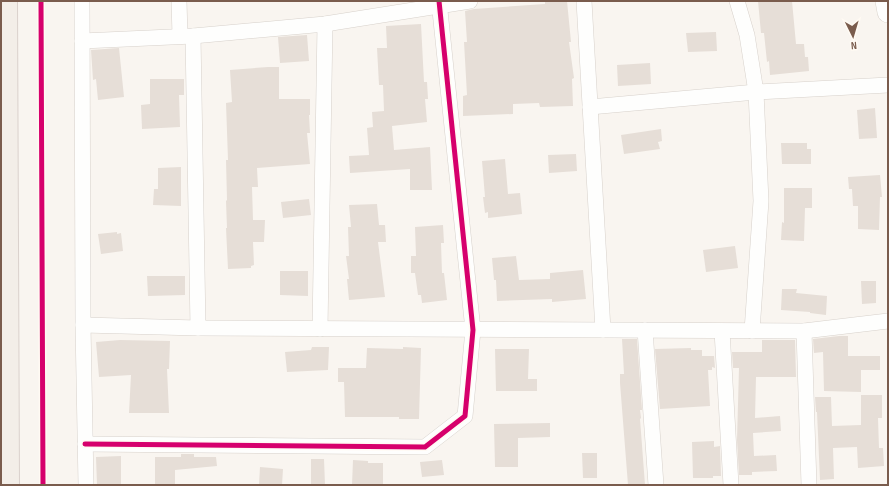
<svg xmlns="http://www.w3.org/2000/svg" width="889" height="486" viewBox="0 0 889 486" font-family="'Sofia Sans Condensed',sans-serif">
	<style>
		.building { fill: #e6ded7 }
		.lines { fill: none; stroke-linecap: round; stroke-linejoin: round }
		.street-casing { stroke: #d7d1cb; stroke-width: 16 }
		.secondary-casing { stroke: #d9d2cb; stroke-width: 22 }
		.primary-casing { stroke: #dad1cc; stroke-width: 24 }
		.street { stroke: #fefefd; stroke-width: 15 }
		.secondary { stroke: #fefefd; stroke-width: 21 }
		.primary { stroke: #f3eee8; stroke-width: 22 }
		.cycleway-casing { stroke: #fffaf3; stroke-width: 8 }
		.cycleway { stroke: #d6006c; stroke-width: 5 }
	</style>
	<rect width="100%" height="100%" fill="#f9f5f0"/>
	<g class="building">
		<path d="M 545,1 L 567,1 L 571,42 L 569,42 L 574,78 L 572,79 L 573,106 L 540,107 L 539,103 L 513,104 L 513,114 L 463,116 L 463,96 L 467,95 L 464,42 L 467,42 L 465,11 L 474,9 L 545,4 Z"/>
		<path d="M 758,1 L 792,1 L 796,44 L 804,44 L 805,57 L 808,57 L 809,71 L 770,75 L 769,61 L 767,62 L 764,33 L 761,33 Z"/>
		<path d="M 421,24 L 424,82 L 427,82 L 428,99 L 425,99 L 427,122 L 392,126 L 394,150 L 430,147 L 432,190 L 410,190 L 410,169 L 350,173 L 349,156 L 369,155 L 367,128 L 373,127 L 372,112 L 384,111 L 383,85 L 379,85 L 377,48 L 387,48 L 386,26 Z"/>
		<path d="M 716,32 L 717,51 L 688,52 L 686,33 Z"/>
		<path d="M 307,35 L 309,61 L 280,63 L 278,37 Z"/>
		<path d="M 119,48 L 124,97 L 98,100 L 96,79 L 93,80 L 91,50 Z"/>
		<path d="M 650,63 L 651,84 L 618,86 L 617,65 Z"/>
		<path d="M 268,67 L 279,67 L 279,99 L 310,99 L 310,115 L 309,115 L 310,133 L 307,133 L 310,164 L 257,168 L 258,187 L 252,187 L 253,220 L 265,220 L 264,242 L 253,242 L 254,265 L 251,266 L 251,268 L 228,269 L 226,228 L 227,228 L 226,201 L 227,200 L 226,160 L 228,160 L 226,103 L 232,102 L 230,70 Z"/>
		<path d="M 150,79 L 184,79 L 184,95 L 179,95 L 180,127 L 142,129 L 141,105 L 150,104 Z"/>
		<path d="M 875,108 L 877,138 L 859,139 L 857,110 Z"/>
		<path d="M 661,129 L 662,141 L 658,142 L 660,149 L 624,154 L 621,135 Z"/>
		<path d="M 781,143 L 807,143 L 807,149 L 811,149 L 811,164 L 782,164 Z"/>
		<path d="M 576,154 L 577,171 L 549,173 L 548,155 Z"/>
		<path d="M 505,159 L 508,194 L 520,193 L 522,214 L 488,218 L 488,212 L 485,213 L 483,197 L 485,197 L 482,161 Z"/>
		<path d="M 181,167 L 181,206 L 153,205 L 154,189 L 158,189 L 158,168 Z"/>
		<path d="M 880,175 L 882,197 L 880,197 L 879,230 L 858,229 L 858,206 L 853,206 L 852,189 L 849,189 L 848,177 Z"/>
		<path d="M 784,188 L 812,188 L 812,208 L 805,208 L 804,241 L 781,240 L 782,222 L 784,223 Z"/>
		<path d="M 309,199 L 311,215 L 283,218 L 281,202 Z"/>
		<path d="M 377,204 L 379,225 L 385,225 L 386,242 L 378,242 L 385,297 L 349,300 L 347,279 L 349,279 L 346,256 L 349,256 L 348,227 L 351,227 L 349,205 Z"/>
		<path d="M 443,225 L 444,243 L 441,243 L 442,273 L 444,273 L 447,300 L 422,303 L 421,295 L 418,295 L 415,273 L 411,273 L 411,256 L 416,256 L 415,227 Z"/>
		<path d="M 117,232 L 117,234 L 121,233 L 123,251 L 101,254 L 98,234 Z"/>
		<path d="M 735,246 L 738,268 L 706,272 L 703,250 Z"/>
		<path d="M 516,256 L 519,280 L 550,279 L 550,273 L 583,270 L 586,299 L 552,302 L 552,299 L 497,301 L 496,280 L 494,280 L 492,258 Z"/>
		<path d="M 280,271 L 308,271 L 308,296 L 280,295 Z"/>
		<path d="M 147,276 L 185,276 L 185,295 L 148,296 Z"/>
		<path d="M 861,281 L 876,281 L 876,303 L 862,304 Z"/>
		<path d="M 782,289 L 797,289 L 796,293 L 827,296 L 826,315 L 810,313 L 810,312 L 781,310 Z"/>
		<path d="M 839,336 L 848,336 L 848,356 L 880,356 L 880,370 L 861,370 L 861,392 L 824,391 L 823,352 L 814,353 L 813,339 Z"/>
		<path d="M 622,339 L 637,339 L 642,410 L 640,410 L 641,418 L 640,419 L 645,485 L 628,485 L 620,383 L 620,374 L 624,374 Z"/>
		<path d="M 120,340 L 170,341 L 169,369 L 167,369 L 169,413 L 129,413 L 131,375 L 99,377 L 96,342 Z"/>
		<path d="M 762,340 L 795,340 L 796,377 L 756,377 L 755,418 L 780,416 L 781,431 L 753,433 L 754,456 L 776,455 L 777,471 L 752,472 L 752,475 L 739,475 L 737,440 L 739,368 L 733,368 L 732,352 L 762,352 Z"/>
		<path d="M 312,347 L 329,347 L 328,370 L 287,372 L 285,352 L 311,350 Z"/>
		<path d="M 403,347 L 421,348 L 419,419 L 399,419 L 399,417 L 345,417 L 344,382 L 338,382 L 338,368 L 366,368 L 367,348 L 403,349 Z"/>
		<path d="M 691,348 L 691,350 L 702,350 L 702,356 L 714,356 L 715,368 L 712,367 L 712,370 L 708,370 L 710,406 L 660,409 L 655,349 Z"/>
		<path d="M 495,349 L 529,349 L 528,379 L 537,379 L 537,391 L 496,391 Z"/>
		<path d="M 861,395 L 882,395 L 882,418 L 878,418 L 879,448 L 883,448 L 884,466 L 858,468 L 857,447 L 833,448 L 834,479 L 820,480 L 817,412 L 816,412 L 815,397 L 831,397 L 832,426 L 861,425 Z"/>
		<path d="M 550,423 L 550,437 L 518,438 L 518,467 L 495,467 L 494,424 Z"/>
		<path d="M 714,441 L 714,447 L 720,446 L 721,476 L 713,476 L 713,478 L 693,478 L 692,442 Z"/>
		<path d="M 582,453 L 597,453 L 597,478 L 583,478 Z"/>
		<path d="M 181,454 L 194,454 L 194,457 L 216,457 L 217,466 L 175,470 L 175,485 L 155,485 L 155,457 L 181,457 Z"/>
		<path d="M 121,456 L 121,485 L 97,485 L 96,457 Z"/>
		<path d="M 311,459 L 324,459 L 325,485 L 311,485 Z"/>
		<path d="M 353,460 L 368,461 L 368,463 L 383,463 L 383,485 L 352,485 Z"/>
		<path d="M 442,460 L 444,475 L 422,477 L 420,462 Z"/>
		<path d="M 260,467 L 283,469 L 282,485 L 259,485 Z"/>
	</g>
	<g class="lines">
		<defs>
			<g id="street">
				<path d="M 82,1 L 83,325 L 86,485"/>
				<path d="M 179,1 L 180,36"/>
				<path d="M 584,1 L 603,330"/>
				<path d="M 737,1 L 747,35 L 756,92 L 761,201 L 752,331"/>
				<path d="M 193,36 L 198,328"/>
				<path d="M 82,41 L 193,36 L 325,24 L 470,1"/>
				<path d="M 590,107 L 756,92 L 888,85"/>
				<path d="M 83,325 L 198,328 L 804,331 L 888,321"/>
				<path d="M 320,329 L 325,24"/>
				<path d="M 645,330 L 656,485"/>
				<path d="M 722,331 L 731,485"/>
				<path d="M 804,331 L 809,485"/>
				<path d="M 85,444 L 425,447 L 465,416 L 473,330 L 439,1"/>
			</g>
			<path id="secondary" d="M 886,1 L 888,12"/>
			<path id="primary" d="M 6,1 L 8,485"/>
		</defs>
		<use href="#street" class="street-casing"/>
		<use href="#secondary" class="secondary-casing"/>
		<use href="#primary" class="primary-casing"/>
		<use href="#street" class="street"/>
		<use href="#secondary" class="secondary"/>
		<use href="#primary" class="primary"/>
		<defs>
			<g id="cycleway">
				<path d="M 41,1 L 43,485"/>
				<path d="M 85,444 L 425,447 L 465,416 L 473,330 L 439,1"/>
			</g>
		</defs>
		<use href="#cycleway" class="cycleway-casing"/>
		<use href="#cycleway" class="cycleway"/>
	</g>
	<rect width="889" height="486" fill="none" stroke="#7a5c4d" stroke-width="4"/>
	<g transform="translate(853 36) rotate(175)" stroke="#fffaf3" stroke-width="3" paint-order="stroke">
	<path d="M0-3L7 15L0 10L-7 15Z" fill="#7a5c4d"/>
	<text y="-6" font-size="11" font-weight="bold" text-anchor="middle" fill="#7a5c4d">N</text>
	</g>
</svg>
